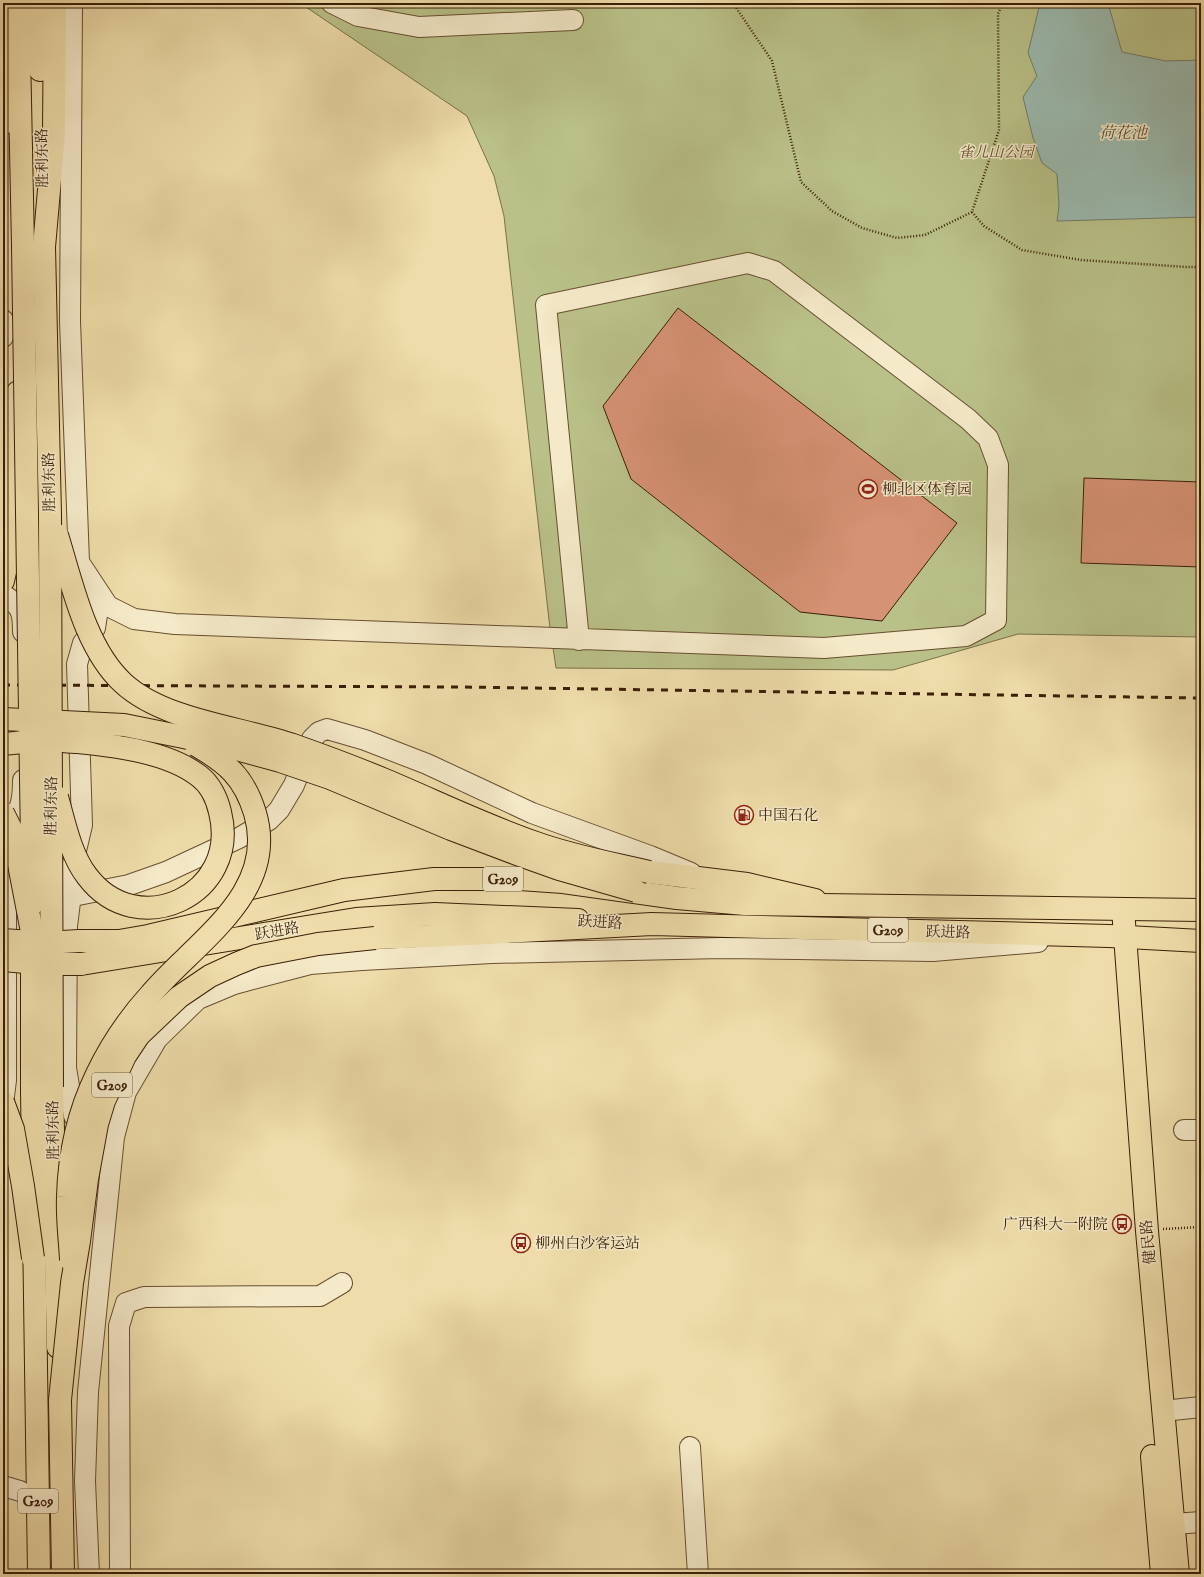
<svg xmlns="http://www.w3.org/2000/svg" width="1204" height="1577" viewBox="0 0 1204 1577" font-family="'IM FELL English','Noto Serif SC',serif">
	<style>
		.green { fill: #b9c188; stroke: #7a7048 }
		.water { fill: #9bbbaf; stroke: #757c6c }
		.building { fill: #d69274; stroke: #3b1e07 }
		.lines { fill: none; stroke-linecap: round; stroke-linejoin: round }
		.minor-casing { stroke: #684e30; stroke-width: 22 }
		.major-casing { stroke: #3b1e07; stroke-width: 24 }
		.highway-casing { stroke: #3b1e07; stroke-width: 24 }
		.path { stroke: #3b1e07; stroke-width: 2.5; stroke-dasharray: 1 2; stroke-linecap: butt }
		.minor { stroke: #f4e9c8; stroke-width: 20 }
		.major { stroke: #eda; stroke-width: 22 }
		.highway { stroke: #eda; stroke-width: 22 }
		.rail { stroke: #3b1e07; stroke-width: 3; stroke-dasharray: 7 7; stroke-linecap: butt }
		.major-bridge-casing { stroke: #3b1e07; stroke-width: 24; stroke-linecap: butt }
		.highway-bridge-casing { stroke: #3b1e07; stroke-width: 24; stroke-linecap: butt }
		.major-bridge { stroke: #eda; stroke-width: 22 }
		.highway-bridge { stroke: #eda; stroke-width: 22 }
		.labels { text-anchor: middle; stroke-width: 3; stroke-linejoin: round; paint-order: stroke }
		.shield { fill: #f4e9c8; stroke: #725b41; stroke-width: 1 }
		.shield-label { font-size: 14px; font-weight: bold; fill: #3b1e07 }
		.park-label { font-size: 15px; font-style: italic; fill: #614f2e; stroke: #f4e9c8 }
		.street-label { font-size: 15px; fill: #3b1e07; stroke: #f4e9c8 }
		.poi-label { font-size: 15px; fill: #3b1e07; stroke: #f4e9c8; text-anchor: start }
		.water-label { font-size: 16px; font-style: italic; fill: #584d39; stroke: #f4e9c8 }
	</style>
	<rect width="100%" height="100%" fill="#eda"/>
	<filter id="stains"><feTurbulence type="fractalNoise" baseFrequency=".005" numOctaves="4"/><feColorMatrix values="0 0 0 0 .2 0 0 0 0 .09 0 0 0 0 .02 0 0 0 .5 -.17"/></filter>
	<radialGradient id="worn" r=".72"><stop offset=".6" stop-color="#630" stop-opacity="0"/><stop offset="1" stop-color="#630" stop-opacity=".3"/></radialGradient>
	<path class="green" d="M 300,3 L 1201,3 L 1201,637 L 1018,634 L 893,670 L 556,668 L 549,620 L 504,216 L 494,176 L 467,116 Z"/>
	<path class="water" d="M 1040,3 L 1108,3 L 1122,52 L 1166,61 L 1201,60 L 1201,217 L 1057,221 L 1059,206 L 1057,174 L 1042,163 L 1033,138 L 1023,97 L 1037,76 L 1028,53 Z"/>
	<g class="building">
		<path d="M 678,308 L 957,523 L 882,621 L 800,612 L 631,479 L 603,406 Z"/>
		<path d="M 1084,478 L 1201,482 L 1201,567 L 1081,563 Z"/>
	</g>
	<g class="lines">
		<defs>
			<g id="minor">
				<path d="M 72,3 L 70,321 L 79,562 L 91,604 L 97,615 L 95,628 L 83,643 L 77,664 L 82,825 L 71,872 L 70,902 L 67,926 L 66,1068 L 74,1116 L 88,1126"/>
				<path d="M 332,3 L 358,16 L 419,27 L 573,20"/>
				<path d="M 3,320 L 3,337"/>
				<path d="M 79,562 L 108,606 L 134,619 L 175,624 L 824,648 L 966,636 L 996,620 L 998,465 L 988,438 L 968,419 L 774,271 L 748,263 L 546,305 L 579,640"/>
				<path d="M 3,594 C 21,607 23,610 23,632"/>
				<path d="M 3,896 L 73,896 L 129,885 L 166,872 L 239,838 L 269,820 L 279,810 L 294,785 L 312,739 L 319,732 L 327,729 L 365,740 L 427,764 L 532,813 L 650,856 L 691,873"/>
				<path d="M 3,1104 L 6,1080 L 6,842 C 8,828 15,818 20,806 C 23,797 23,788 23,780"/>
				<path d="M 1184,1130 L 1201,1130"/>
				<path d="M 1163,1411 L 1201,1407"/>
				<path d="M 690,1447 L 698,1574"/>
				<path d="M 3,1486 L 20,1491"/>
				<path d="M 1174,1524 L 1201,1522"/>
				<path d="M 89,1574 L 85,1481 L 88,1392 L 114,1137 L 126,1092 L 157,1039 L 198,999 L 234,984 L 310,964 L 362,960 L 492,953 L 722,948 L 933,951 L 1038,942"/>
				<path d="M 120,1574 L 119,1326 L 126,1303 L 144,1297 L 320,1296 L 342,1283"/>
			</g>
			<g id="major">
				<path d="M 18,3 L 23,246"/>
				<path d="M 39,3 L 40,70"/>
				<path d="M 3,44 L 3,81 L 7,122"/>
				<path d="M 44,247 L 54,133 L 55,3"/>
				<path d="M 3,491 L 17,409 L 18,392"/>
				<path d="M 3,581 L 12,540 L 16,471"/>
				<path d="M 649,872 L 747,884 L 815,900"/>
				<path d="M 1123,909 L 1147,1231 L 1178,1574"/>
				<path d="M 81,964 L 356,919 L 435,914 L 578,920"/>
				<path d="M 52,1087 L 58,1347"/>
				<path d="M 1152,1456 L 1162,1574"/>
			</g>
			<g id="highway">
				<path d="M 375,938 L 432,936 L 652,924 L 1109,936 L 1201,941"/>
				<path d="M 79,941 L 119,941 L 148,936 L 344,890 L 434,879 L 520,879 L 563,882 L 677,898 L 745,904 L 1201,910"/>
				<path d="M 32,1090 C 33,1251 38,1413 39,1574"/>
				<path d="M 60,1400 L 63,1574"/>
			</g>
		</defs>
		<use href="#minor" class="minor-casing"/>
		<use href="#major" class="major-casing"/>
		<use href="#highway" class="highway-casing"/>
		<g class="path">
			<path d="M 733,3 L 772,61 L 801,182 L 832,211 L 862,228 L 897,238 L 925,235 L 972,212 L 999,130 L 998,14 L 1003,3"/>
			<path d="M 972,212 L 984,226 L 1022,250 L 1081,260 L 1187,267 L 1201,267"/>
			<path d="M 1163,1229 L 1201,1227"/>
		</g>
		<use href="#minor" class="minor"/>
		<use href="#major" class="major"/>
		<use href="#highway" class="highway"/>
		<path class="rail" d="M 3,685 L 462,687 L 1201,698"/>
		<defs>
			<g id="major-bridge">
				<path d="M 23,246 L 32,845 L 32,904"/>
				<path d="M 44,247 L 50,515 L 52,1087"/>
				<path d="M 57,535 C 72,583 85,648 123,683 C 164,721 241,727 293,745 C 324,756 354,767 385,780 C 435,801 484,825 536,843 C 572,856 611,863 649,872"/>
				<path d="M 3,719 L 124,725 L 218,744 L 280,761 L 330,778 L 451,829 L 517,854 L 559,869 L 636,891"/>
				<path d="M 3,744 C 18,743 33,740 48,740 C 58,740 68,742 78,742 C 117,746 168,752 199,776 C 210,784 217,799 220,812 C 241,895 137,943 87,876 C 71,856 64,822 57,797"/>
				<path d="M 3,960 L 49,964 L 81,964"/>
				<path d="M 3,1102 L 13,1129 L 23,1186 L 33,1258"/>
				<path d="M 71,1260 C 70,1239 67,1218 68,1197 C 69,1155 79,1111 97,1074 C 111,1045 130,1017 151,994 C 195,942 279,893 255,813 C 244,777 227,763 196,745"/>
			</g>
			<g id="highway-bridge">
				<path d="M 3,813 L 13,833 L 32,932 L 32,1090"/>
				<path d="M 3,940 L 45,943 L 79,941"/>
				<path d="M 60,1400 L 72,1283 L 79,1241 L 87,1179 L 97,1124 L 104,1101 L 125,1056 L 139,1035 L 179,997 L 210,976 L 236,964 L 256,956 L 318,944 L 375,938"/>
			</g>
		</defs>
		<use href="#major-bridge" class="major-bridge-casing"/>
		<use href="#highway-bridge" class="highway-bridge-casing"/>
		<use href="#major-bridge" class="major-bridge"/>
		<use href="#highway-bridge" class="highway-bridge"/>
	</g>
	<defs>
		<symbol id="stadium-ring" viewBox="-11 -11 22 22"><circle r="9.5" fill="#f4e9c8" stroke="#8f2418" stroke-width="1.5"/><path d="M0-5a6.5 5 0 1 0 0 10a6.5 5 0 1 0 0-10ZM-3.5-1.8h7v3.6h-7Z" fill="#8f2418"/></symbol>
		<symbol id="fuel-ring" viewBox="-11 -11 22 22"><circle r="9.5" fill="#f4e9c8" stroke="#8f2418" stroke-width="1.5"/><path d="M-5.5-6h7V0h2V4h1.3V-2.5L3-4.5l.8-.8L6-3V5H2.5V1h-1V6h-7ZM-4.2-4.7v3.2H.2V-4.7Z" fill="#8f2418"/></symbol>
		<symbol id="bus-ring" viewBox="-11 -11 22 22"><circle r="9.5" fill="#f4e9c8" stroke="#8f2418" stroke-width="1.5"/><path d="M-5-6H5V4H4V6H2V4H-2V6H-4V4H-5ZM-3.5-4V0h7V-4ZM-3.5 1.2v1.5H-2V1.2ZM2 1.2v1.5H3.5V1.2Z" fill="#8f2418"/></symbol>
	</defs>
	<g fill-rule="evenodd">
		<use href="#stadium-ring" x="857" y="478" width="22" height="22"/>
		<use href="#fuel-ring" x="733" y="804" width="22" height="22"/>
		<use href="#bus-ring" x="1111" y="1213" width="22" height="22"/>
		<use href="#bus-ring" x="510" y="1232" width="22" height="22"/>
	</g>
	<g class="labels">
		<g class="shield">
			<rect x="483" y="867" width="40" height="24" rx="3"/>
			<rect x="868" y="918" width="40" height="24" rx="3"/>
			<rect x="92" y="1073" width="40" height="24" rx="3"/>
			<rect x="18" y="1489" width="40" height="24" rx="3"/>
		</g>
		<g class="shield-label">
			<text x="503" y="884">G209</text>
			<text x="888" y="935">G209</text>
			<text x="112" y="1090">G209</text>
			<text x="38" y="1506">G209</text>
		</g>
		<g class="park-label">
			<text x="996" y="157">雀儿山公园</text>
		</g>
		<g class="street-label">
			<text transform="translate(42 158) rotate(-91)" y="5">胜利东路</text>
			<text transform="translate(49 482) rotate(-91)" y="5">胜利东路</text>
			<text transform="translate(51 806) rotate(-89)" y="5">胜利东路</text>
			<text transform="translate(600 922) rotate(3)" y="5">跃进路</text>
			<text transform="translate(277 931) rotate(-10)" y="5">跃进路</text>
			<text transform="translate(948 932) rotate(1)" y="5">跃进路</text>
			<text transform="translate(53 1130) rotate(-91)" y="5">胜利东路</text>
			<text transform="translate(1148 1242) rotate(-95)" y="5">健民路</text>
		</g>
		<g class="poi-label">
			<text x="882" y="494">柳北区体育园</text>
			<text x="758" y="820">中国石化</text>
			<text x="1108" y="1229" text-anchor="end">广西科大一附院</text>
			<text x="535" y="1248">柳州白沙客运站</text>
		</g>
		<g class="water-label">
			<text x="1123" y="138">荷花池</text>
		</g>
	</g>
	<rect width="1204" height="1577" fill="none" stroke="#eda" stroke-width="16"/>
	<rect x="4" y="4" width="1196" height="1569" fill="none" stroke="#3b1e07" stroke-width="2"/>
	<rect x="8" y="8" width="1188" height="1561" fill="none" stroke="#3b1e07"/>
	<rect width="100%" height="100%" filter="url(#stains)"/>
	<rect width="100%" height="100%" fill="url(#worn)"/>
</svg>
